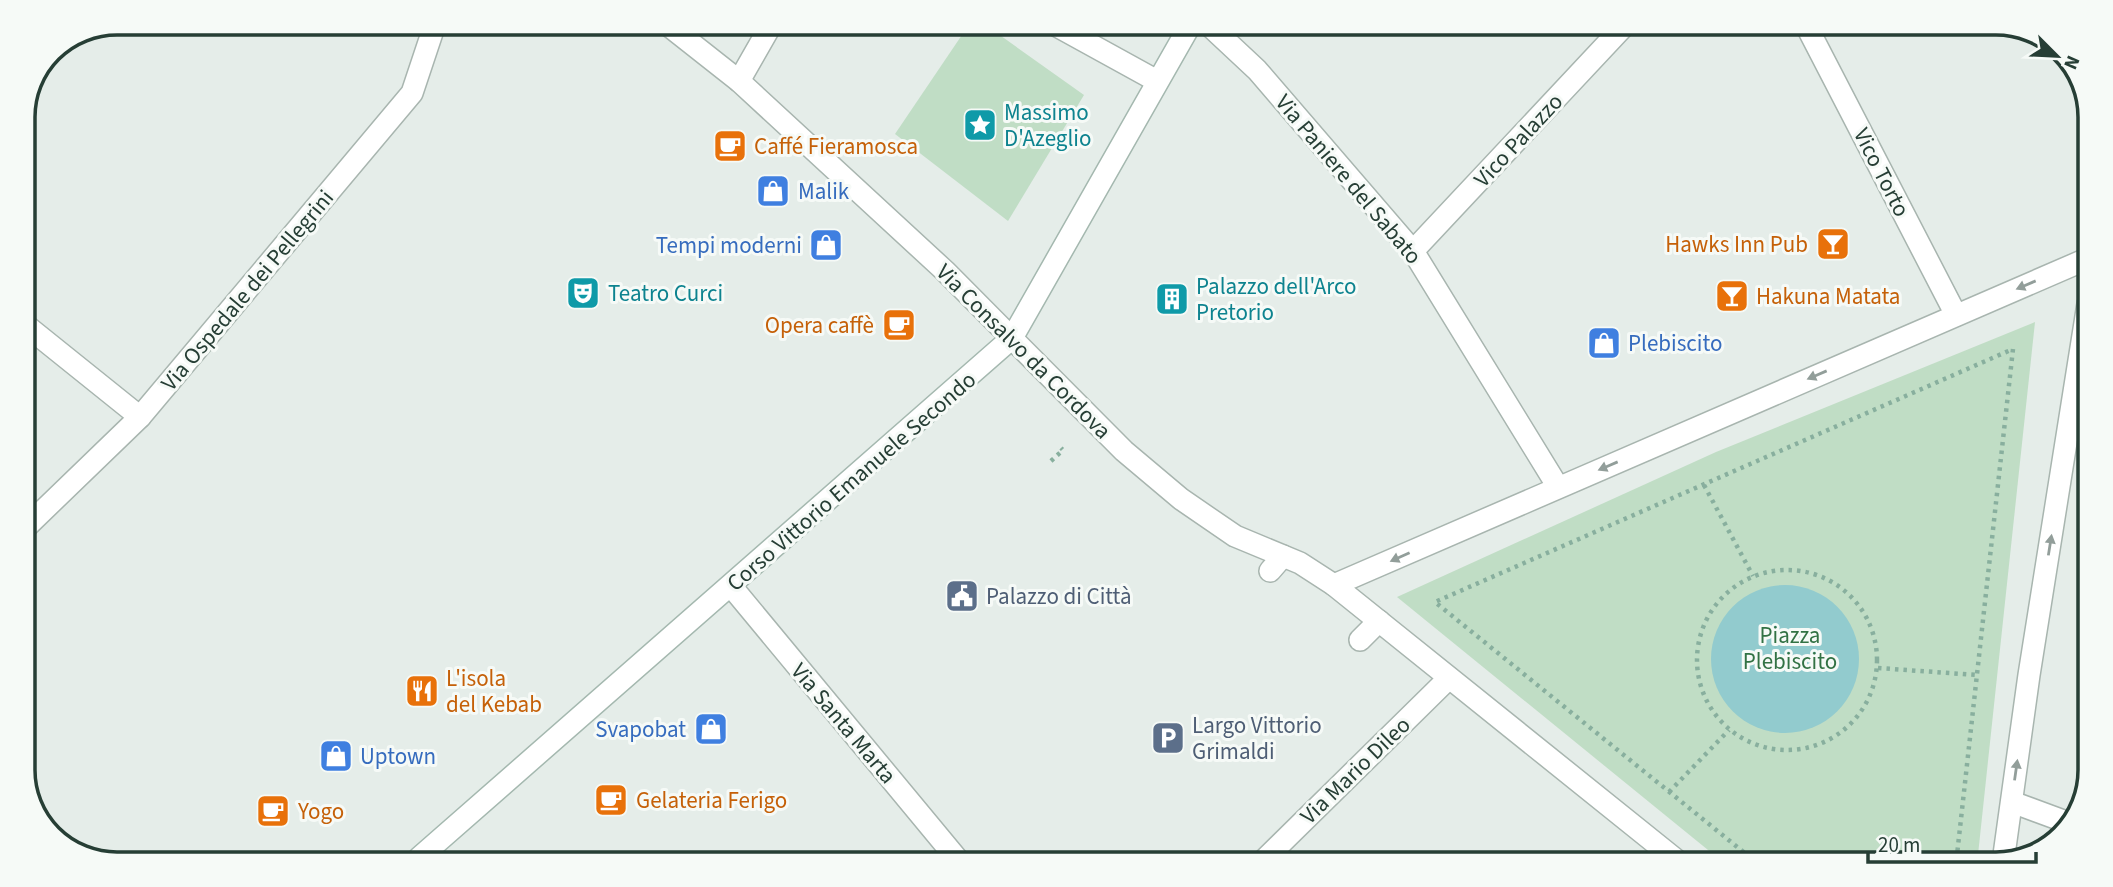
<svg xmlns="http://www.w3.org/2000/svg" width="2113" height="887" viewBox="0 0 2113 887" font-family="'Source Sans 3',sans-serif">
	<style>
		.green { fill: #c0ddc5 }
		.water { fill: #92cbce }
		.lines { fill: none; stroke-linecap: round; stroke-linejoin: round }
		.lane-casing { stroke: #a8b5af; stroke-width: 24 }
		.street-casing { stroke: #a8b5af; stroke-width: 24 }
		.secondary-casing { stroke: #a4b8af; stroke-width: 24 }
		.path { stroke: #88af9e; stroke-width: 4.5; stroke-dasharray: 3.5 5; stroke-linecap: butt }
		.lane { stroke: #fff; stroke-width: 21 }
		.street { stroke: #fff; stroke-width: 21 }
		.secondary { stroke: #fff; stroke-width: 21 }
		.oneway { fill: #929e9a }
		.labels { text-anchor: middle; stroke-width: 6; stroke-linejoin: round; paint-order: stroke }
		.culture-label { font-size: 23px; fill: #0d838f; stroke: #f6faf7; text-anchor: start }
		.street-label { font-size: 23px; fill: #263e35; stroke: #f6faf7 }
		.food-label { font-size: 23px; fill: #c56008; stroke: #f6faf7; text-anchor: start }
		.shop-label { font-size: 23px; fill: #366cbe; stroke: #f6faf7; text-anchor: start }
		.service-label { font-size: 23px; fill: #4e5e75; stroke: #f6faf7; text-anchor: start }
		.park-label { font-size: 23px; fill: #327244; stroke: #f6faf7 }
		.rim { fill: none; stroke: #263e35; stroke-width: 3.5 }
	</style>
	<rect width="100%" height="100%" fill="#e5ede9"/>
	<g class="green">
		<path d="M 968,26 L 987,26 L 1084,95 L 1008,221 L 895,134 Z"/>
		<path d="M 2035,322 L 1977,864 L 1724,863 L 1397,597 L 1716,452 Z"/>
	</g>
	<circle class="water" cx="1785" cy="659" r="74"/>
	<g class="lines">
		<defs>
			<g id="lane">
				<path d="M 1270,571 L 1283,556"/>
				<path d="M 1360,640 L 1379,621"/>
			</g>
			<g id="street">
				<path d="M 668,25 L 739,81 L 945,271 L 1124,451 L 1181,499 L 1235,536 L 1300,563 L 1334,585"/>
				<path d="M 1057,26 L 1157,81"/>
				<path d="M 1211,27 L 1257,70 L 1413,251 L 1558,487"/>
				<path d="M 1808,29 L 1956,315"/>
				<path d="M 739,81 L 771,25"/>
				<path d="M 1413,251 L 1622,28"/>
				<path d="M 23,323 L 140,417"/>
				<path d="M 23,530 L 140,417 L 412,93 L 435,24"/>
				<path d="M 731,586 L 958,860"/>
				<path d="M 2012,802 L 2069,823"/>
				<path d="M 1262,862 L 1449,678"/>
				<path d="M 2003,862 L 2029,675 L 2088,304"/>
				<path d="M 1680,863 L 1334,585 L 2089,258"/>
			</g>
			<path id="secondary" d="M 419,858 L 1012,338 L 1189,27"/>
		</defs>
		<use href="#lane" class="lane-casing"/>
		<use href="#street" class="street-casing"/>
		<use href="#secondary" class="secondary-casing"/>
		<g class="path">
			<path d="M 1051,461 L 1063,450 L 1061,448"/>
			<path d="M 1704,485 L 1753,576"/>
			<circle cx="1787" cy="660" r="90"/>
			<path d="M 1878,668 L 1977,675"/>
			<path d="M 1669,792 L 1729,730"/>
			<path d="M 1757,863 L 1435,602 L 2013,349 L 1956,864"/>
		</g>
		<use href="#lane" class="lane"/>
		<use href="#street" class="street"/>
		<use href="#secondary" class="secondary"/>
	</g>
	<defs><path id="oneway-solid" d="M-6-.8H1V-3.2L6.5 0L1 3.2V.8H-6Z" transform="scale(1.75)"/></defs>
	<g class="oneway">
		<use href="#oneway-solid" transform="translate(2026 285) rotate(157)"/>
		<use href="#oneway-solid" transform="translate(1817 375) rotate(157)"/>
		<use href="#oneway-solid" transform="translate(1608 466) rotate(157)"/>
		<use href="#oneway-solid" transform="translate(2050 545) rotate(-81)"/>
		<use href="#oneway-solid" transform="translate(1400 557) rotate(156)"/>
		<use href="#oneway-solid" transform="translate(2016 770) rotate(-82)"/>
	</g>
	<defs>
		<symbol id="sight-square" viewBox="-11 -11 22 22"><rect x="-9" y="-9" width="18" height="18" rx="4" fill="#0f9aa8" stroke="#f6faf7"/><path d="M0-6L1.8-2.2L6-1.7L2.9 1.2L3.7 5.4L0 3.3L-3.7 5.4L-2.9 1.2L-6-1.7L-1.8-2.2Z" fill="#fff"/></symbol>
		<symbol id="cafe-square" viewBox="-11 -11 22 22"><rect x="-9" y="-9" width="18" height="18" rx="4" fill="#e8710a" stroke="#f6faf7"/><path d="M-5.5-4.5H6V0H3Q3 3.5 0 3.5H-2.5Q-5.5 3.5-5.5 0ZM3-3.2v2h1.7v-2ZM-6 4.5H4V6H-6Z" fill="#fff"/></symbol>
		<symbol id="shop-square" viewBox="-11 -11 22 22"><rect x="-9" y="-9" width="18" height="18" rx="4" fill="#3f7fe0" stroke="#f6faf7"/><path d="M-5-2.5h2.3a2.7 3.5 0 0 1 5.4 0H5L5.5 6h-11ZM-1.5-2.5h3a1.5 2.3 0 0 0-3 0Z" fill="#fff"/></symbol>
		<symbol id="bar-square" viewBox="-11 -11 22 22"><rect x="-9" y="-9" width="18" height="18" rx="4" fill="#e8710a" stroke="#f6faf7"/><path d="M-6-5H6L.8 .8V4.5H3.5V6h-7V4.5H-.8V.8Z" fill="#fff"/></symbol>
		<symbol id="theatre-square" viewBox="-11 -11 22 22"><rect x="-9" y="-9" width="18" height="18" rx="4" fill="#0f9aa8" stroke="#f6faf7"/><path d="M-5-5.5Q0-4 5-5.5V0Q5 5 0 6Q-5 5-5 0ZM-3.3-2.5H-1v1.5H-3.3ZM1-2.5H3.3v1.5H1ZM-2.8 1Q0 5.5 2.8 1Z" fill="#fff"/></symbol>
		<symbol id="building-square" viewBox="-11 -11 22 22"><rect x="-9" y="-9" width="18" height="18" rx="4" fill="#0f9aa8" stroke="#f6faf7"/><path d="M-4-6H4V6H1V3H-1V6H-4ZM-2.5-4.3h1.7v1.8h-1.7ZM.8-4.3h1.7v1.8H.8ZM-2.5-1h1.7V.8h-1.7ZM.8-1h1.7V.8H.8Z" fill="#fff"/></symbol>
		<symbol id="civic-square" viewBox="-11 -11 22 22"><rect x="-9" y="-9" width="18" height="18" rx="4" fill="#5c6f8a" stroke="#f6faf7"/><path d="M-.6-6.5H3V-4.5H.6V-3L4-1V1h2V6H-6V1h2V-1L-.6-3ZM-1.2 2.5V6h2.4V2.5Z" fill="#fff"/></symbol>
		<symbol id="restaurant-square" viewBox="-11 -11 22 22"><rect x="-9" y="-9" width="18" height="18" rx="4" fill="#e8710a" stroke="#f6faf7"/><path d="M-5-6h1v4h1v-4h1v4h1v-4h1v5L-1.5 .5V6h-2V.5L-5-1ZM5-6V6H3V1.5H1.5Q1.5-4 5-6Z" fill="#fff"/></symbol>
		<symbol id="parking-square" viewBox="-11 -11 22 22"><rect x="-9" y="-9" width="18" height="18" rx="4" fill="#5c6f8a" stroke="#f6faf7"/><path d="M-3.5-5.5H1a3.5 3.5 0 0 1 0 7H-1V5.5H-3.5ZM-1-3.4V-.6H.8a1.4 1.4 0 0 0 0-2.8Z" fill="#fff"/></symbol>
	</defs>
	<g fill-rule="evenodd">
		<use href="#sight-square" x="961" y="106" width="38" height="38"/>
		<use href="#cafe-square" x="711" y="127" width="38" height="38"/>
		<use href="#shop-square" x="754" y="172" width="38" height="38"/>
		<use href="#bar-square" x="1814" y="225" width="38" height="38"/>
		<use href="#shop-square" x="807" y="226" width="38" height="38"/>
		<use href="#theatre-square" x="564" y="274" width="38" height="38"/>
		<use href="#bar-square" x="1713" y="277" width="38" height="38"/>
		<use href="#building-square" x="1153" y="280" width="38" height="38"/>
		<use href="#cafe-square" x="880" y="306" width="38" height="38"/>
		<use href="#shop-square" x="1585" y="324" width="38" height="38"/>
		<use href="#civic-square" x="943" y="577" width="38" height="38"/>
		<use href="#restaurant-square" x="403" y="672" width="38" height="38"/>
		<use href="#shop-square" x="692" y="710" width="38" height="38"/>
		<use href="#parking-square" x="1149" y="719" width="38" height="38"/>
		<use href="#shop-square" x="317" y="737" width="38" height="38"/>
		<use href="#cafe-square" x="592" y="781" width="38" height="38"/>
		<use href="#cafe-square" x="254" y="792" width="38" height="38"/>
	</g>
	<g class="labels">
		<g class="culture-label">
			<text x="1004" y="120">Massimo<tspan x="1004" dy="26">D'Azeglio</tspan></text>
			<text x="1196" y="294">Palazzo dell'Arco<tspan x="1196" dy="26">Pretorio</tspan></text>
			<text x="608" y="301">Teatro Curci</text>
		</g>
		<g class="street-label">
			<text transform="translate(1518 140) rotate(-47)" y="8">Vico Palazzo</text>
			<text transform="translate(1882 172) rotate(63)" y="8">Vico Torto</text>
			<text transform="translate(1349 179) rotate(50)" y="8">Via Paniere del Sabato</text>
			<text transform="translate(247 290) rotate(-50)" y="8">Via Ospedale dei Pellegrini</text>
			<text transform="translate(1024 351) rotate(45)" y="8">Via Consalvo da Cordova</text>
			<text transform="translate(851 481) rotate(-41)" y="8">Corso Vittorio Emanuele Secondo</text>
			<text transform="translate(844 723) rotate(50)" y="8">Via Santa Marta</text>
			<text transform="translate(1355 770) rotate(-44)" y="8">Via Mario Dileo</text>
		</g>
		<g class="food-label">
			<text x="754" y="154">Caffé Fieramosca</text>
			<text x="1808" y="252" text-anchor="end">Hawks Inn Pub</text>
			<text x="1756" y="304">Hakuna Matata</text>
			<text x="874" y="333" text-anchor="end">Opera caffè</text>
			<text x="446" y="686">L'isola<tspan x="446" dy="26">del Kebab</tspan></text>
			<text x="636" y="808">Gelateria Ferigo</text>
			<text x="298" y="819">Yogo</text>
		</g>
		<g class="shop-label">
			<text x="798" y="199">Malik</text>
			<text x="802" y="253" text-anchor="end">Tempi moderni</text>
			<text x="1628" y="351">Plebiscito</text>
			<text x="686" y="737" text-anchor="end">Svapobat</text>
			<text x="360" y="764">Uptown</text>
		</g>
		<g class="service-label">
			<text x="986" y="604">Palazzo di Città</text>
			<text x="1192" y="733">Largo Vittorio<tspan x="1192" dy="26">Grimaldi</tspan></text>
		</g>
		<g class="park-label">
			<text x="1790" y="643">Piazza<tspan x="1790" dy="26">Plebiscito</tspan></text>
		</g>
	</g>
	<path d="M0 0H2113V887H0ZM117 35H1996A82 82 0 0 1 2078 117V770A82 82 0 0 1 1996 852H117A82 82 0 0 1 35 770V117A82 82 0 0 1 117 35Z" fill="#f6faf7" fill-rule="evenodd"/>
	<path class="rim" d="M117 35H1996A82 82 0 0 1 2078 117V770A82 82 0 0 1 1996 852H117A82 82 0 0 1 35 770V117A82 82 0 0 1 117 35Z"/>
	<g transform="translate(2057 56) rotate(114)" stroke="#f6faf7" stroke-width="5" paint-order="stroke">
	<path d="M0-5L12 26L0 18L-12 26Z" fill="#263e35"/>
	<text y="-10" font-size="19" font-weight="bold" text-anchor="middle" fill="#263e35">N</text>
	</g>
	<path d="M1868 852v10h168v-10" fill="none" stroke="#263e35" stroke-width="3.5"/>
	<text x="1878" y="852" font-size="21" fill="#263e35" stroke="#f6faf7" stroke-width="5" paint-order="stroke">20 m</text>
</svg>
